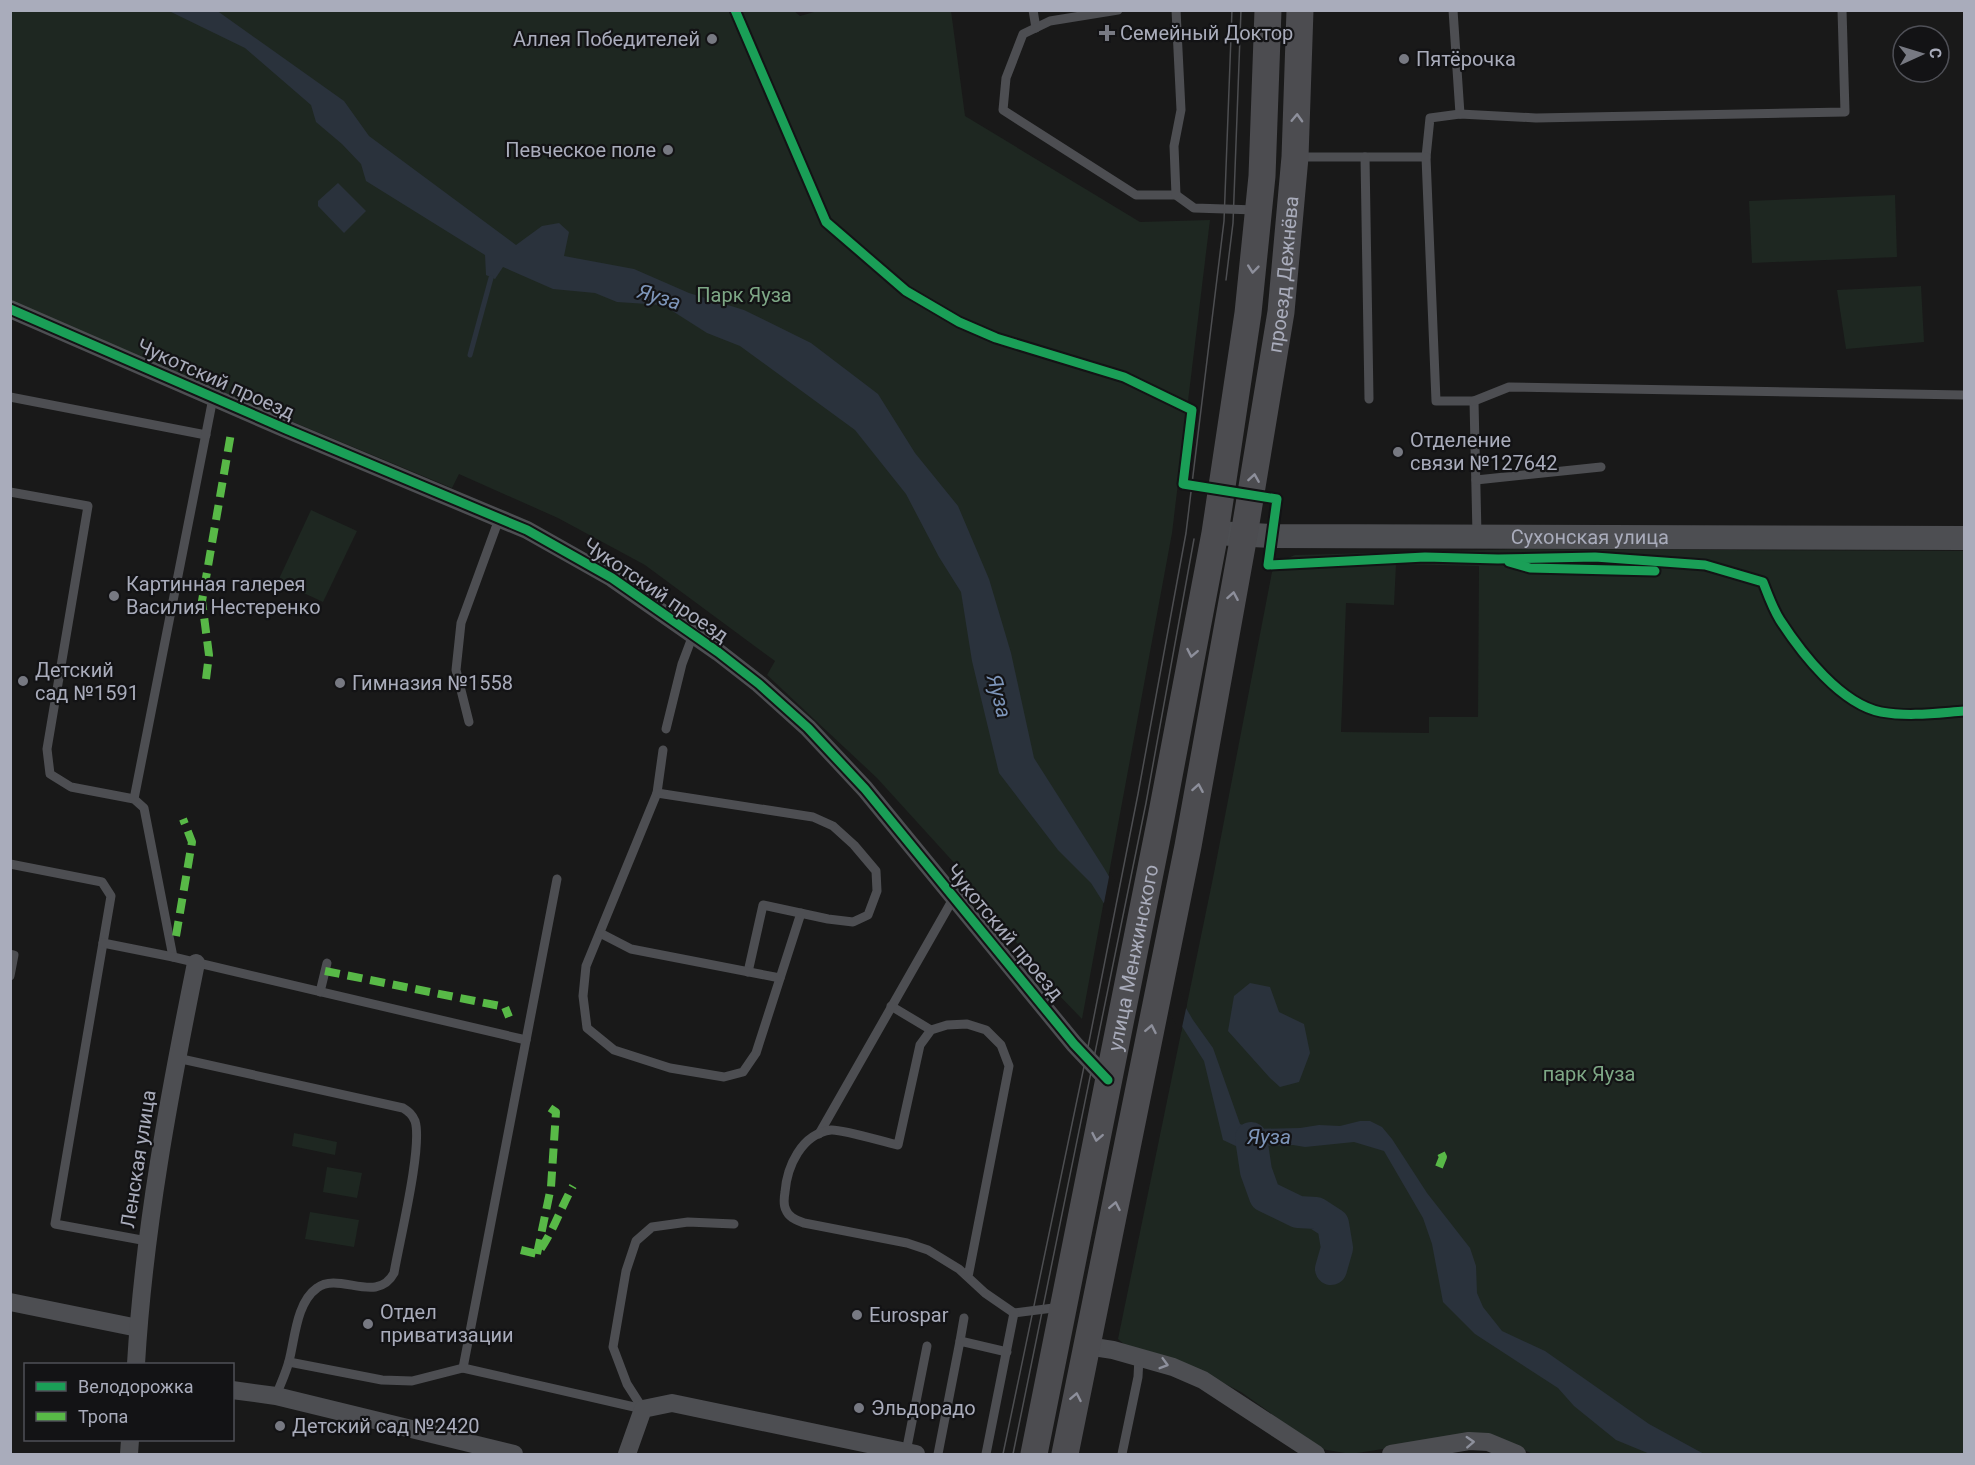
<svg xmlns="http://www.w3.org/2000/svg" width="1975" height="1465" viewBox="0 0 1975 1465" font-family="Roboto,sans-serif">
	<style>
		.green { fill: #1e2721; fill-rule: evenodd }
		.water { fill: #2a323c }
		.pier { fill: #191919 }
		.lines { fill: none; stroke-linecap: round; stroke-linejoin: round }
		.stream { stroke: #2a323c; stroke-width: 5 }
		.river { stroke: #2a323c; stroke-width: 32 }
		.service { stroke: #4d4e52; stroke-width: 9 }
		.minor { stroke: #4d4e52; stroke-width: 18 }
		.tertiary { stroke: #4d4e52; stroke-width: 24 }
		.secondary { stroke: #4c4c50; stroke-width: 27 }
		.tram { stroke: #4d4e51; stroke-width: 1.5 }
		.quiet { stroke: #58b947; stroke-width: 8; stroke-dasharray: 15 8; stroke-linecap: butt }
		.cycleway-casing { stroke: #131315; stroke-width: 13 }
		.cycleway { stroke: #1a9f57; stroke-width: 9 }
		.oneway { stroke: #8d8f9b }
		.oneway2 { stroke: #8d909c }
		.poi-dot { fill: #777982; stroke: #131315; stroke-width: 2 }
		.labels { text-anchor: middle; stroke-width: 4.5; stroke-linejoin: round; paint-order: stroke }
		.poi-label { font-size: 20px; fill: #a9acbb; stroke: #131315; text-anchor: start }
		.street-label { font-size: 20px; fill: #a9acbb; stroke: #131315 }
		.park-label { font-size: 20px; fill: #7ea886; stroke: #131315 }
		.water-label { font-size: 21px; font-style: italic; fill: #7d95b9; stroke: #131315 }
	</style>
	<rect width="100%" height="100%" fill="#191919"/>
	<g class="green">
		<path d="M 793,10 L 800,16 L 821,10 L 951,11 L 965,116 L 1140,222 L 1210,220 L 1172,533 L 1082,1019 L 1052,988 L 957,866 L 877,778 L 767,675 L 775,661 L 645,565 L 558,518 L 459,474 L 452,488 L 216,390 L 11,301 L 11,11 Z"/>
		<path d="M 1895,195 L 1897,257 L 1752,263 L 1749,201 Z"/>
		<path d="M 1921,286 L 1924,342 L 1846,349 L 1837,290 Z"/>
		<path d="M 311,510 L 357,531 L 323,602 L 278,581 Z"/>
		<path d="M 1529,549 L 1964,551 L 1964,1454 L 1533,1454 L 1485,1433 L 1351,1454 L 1321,1449 L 1241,1392 L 1190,1366 L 1125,1345 L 1118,1339 L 1214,873 L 1272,572 L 1281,561 L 1295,555 ZM 1396,564 L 1479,566 L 1478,717 L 1429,717 L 1429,733 L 1341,732 L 1346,603 L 1394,605 Z"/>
		<path d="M 294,1133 L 337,1142 L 335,1155 L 292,1146 Z"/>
		<path d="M 327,1167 L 362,1173 L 357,1198 L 323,1192 Z"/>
		<path d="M 310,1212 L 359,1220 L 354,1247 L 305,1239 Z"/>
	</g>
	<g class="water">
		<path d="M 216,10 L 344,101 L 369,136 L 516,245 L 542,226 L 559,223 L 569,232 L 564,256 L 634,269 L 689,293 L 744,310 L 811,343 L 878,394 L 915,453 L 958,506 L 989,579 L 1011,653 L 1034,758 L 1104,868 L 1193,1020 L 1213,1048 L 1240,1124 L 1253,1129 L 1300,1128 L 1319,1125 L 1340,1126 L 1360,1121 L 1370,1121 L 1382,1127 L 1392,1139 L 1427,1193 L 1470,1248 L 1476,1266 L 1477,1293 L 1483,1307 L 1502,1331 L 1545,1351 L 1649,1424 L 1704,1454 L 1650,1454 L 1616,1440 L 1574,1406 L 1558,1388 L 1475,1334 L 1443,1302 L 1432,1244 L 1423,1218 L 1384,1151 L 1354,1142 L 1305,1147 L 1293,1145 L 1238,1147 L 1223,1140 L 1204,1061 L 1091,883 L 1058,850 L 999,773 L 972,661 L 961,592 L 939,557 L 906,494 L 855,430 L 740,346 L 707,333 L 663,305 L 617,302 L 595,293 L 553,289 L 503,267 L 495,279 L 486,275 L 485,255 L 366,181 L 361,164 L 342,144 L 316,122 L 311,105 L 245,48 L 169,11 Z"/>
		<path d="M 338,183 L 366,211 L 344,233 L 318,206 L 318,201 Z"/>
		<path d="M 1250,983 L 1270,987 L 1279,1012 L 1304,1024 L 1310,1053 L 1299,1082 L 1280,1087 L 1270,1078 L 1228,1031 L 1234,996 Z"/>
	</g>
	<path class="pier" d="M 1110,872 L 1187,1004 L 1181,1032 L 1103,908 Z"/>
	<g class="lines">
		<path class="stream" d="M 470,355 L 491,278"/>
		<path class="river" d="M 1251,1138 L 1256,1171 L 1265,1196 L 1298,1212 L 1316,1213 L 1333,1224 L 1337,1248 L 1331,1269"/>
		<g class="service">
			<path d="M 1033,10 L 1036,28"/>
			<path d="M 1118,10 L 1050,21 L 1023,34 L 1006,78 L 1003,110 L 1136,195 L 1176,195 L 1194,208 L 1256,210"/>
			<path d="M 1176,10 L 1181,110 L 1174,146 L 1176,195"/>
			<path d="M 1453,10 L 1460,114"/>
			<path d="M 1297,157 L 1426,157 L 1430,118 L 1460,114 L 1536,118 L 1845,112 L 1842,10"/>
			<path d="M 1365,157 L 1369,399"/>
			<path d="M 1426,157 L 1436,401 L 1474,401 L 1477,535"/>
			<path d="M 10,397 L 206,435"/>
			<path d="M 1474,401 L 1509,387 L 1964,395"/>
			<path d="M 1476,480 L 1601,467"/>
			<path d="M 10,492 L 88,506 L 47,749 L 50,774 L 71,787 L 134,799 L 144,808 L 173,957"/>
			<path d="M 469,722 L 456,670 L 461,623 L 499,519"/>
			<path d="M 666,729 L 682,664 L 693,635"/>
			<path d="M 663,750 L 657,793 L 586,966 L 583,996 L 587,1028 L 614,1050 L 670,1068 L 724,1077 L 743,1072 L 756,1053 L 801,913"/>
			<path d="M 657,793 L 813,817 L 833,826 L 854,845 L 876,871 L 877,891 L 868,915 L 853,922 L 828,919 L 763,905 L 748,972"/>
			<path d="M 134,799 L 213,398"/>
			<path d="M 10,864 L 102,882 L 111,896 L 55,1224 L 147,1241"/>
			<path d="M 600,933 L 631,949 L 780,978"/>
			<path d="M 103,943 L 173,957 L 526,1040"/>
			<path d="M 10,954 L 14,955 L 10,976"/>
			<path d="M 320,992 L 327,963"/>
			<path d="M 891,1006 L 931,1030"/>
			<path d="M 177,1058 L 403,1108 C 409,1112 412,1114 415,1121 C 423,1146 399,1243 394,1273 C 377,1305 339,1271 317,1288 C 296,1303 295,1339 289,1361 C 286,1373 280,1385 276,1396"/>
			<path d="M 819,1134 L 953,899"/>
			<path d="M 968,1277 L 1009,1066 L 1001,1045 L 986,1030 L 967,1024 L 947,1025 L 931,1030 L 920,1045 L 898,1145 C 884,1142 842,1129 831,1130 C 801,1134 787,1167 785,1192 C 784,1198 783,1205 786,1210 C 789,1218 797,1220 804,1223 L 907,1243 L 928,1250 L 959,1269 L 985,1293 L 1014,1313 L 1061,1307"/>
			<path d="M 960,1341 L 964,1318"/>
			<path d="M 289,1362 L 382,1380 L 412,1381 L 463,1368 L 643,1409"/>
			<path d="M 463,1368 L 557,879"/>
			<path d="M 643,1409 L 627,1384 L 613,1347 L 626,1271 L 636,1241 L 652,1227 L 688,1222 L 734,1224"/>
			<path d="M 906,1452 L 927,1346"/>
			<path d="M 938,1454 L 960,1341 L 1007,1352"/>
			<path d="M 986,1454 L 1014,1313"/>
			<path d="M 1122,1454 L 1138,1377 L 1139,1357"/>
		</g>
		<g class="minor">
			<path d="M 10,309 L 286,429 L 527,530 L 612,578 L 718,652 L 759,684 L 808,728 L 865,789 L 1074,1044 L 1108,1080"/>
			<path d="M 10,1302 L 138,1328"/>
			<path d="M 1087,1346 L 1113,1350 L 1173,1367 L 1203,1380 L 1316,1454"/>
			<path d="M 136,1364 C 144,1229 169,1096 196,963"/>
			<path d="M 232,1390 L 276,1396 L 514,1454"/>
			<path d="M 129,1454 L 130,1440"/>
			<path d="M 627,1454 L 643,1409 L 672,1403 L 916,1454"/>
			<path d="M 1391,1454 L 1469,1441 L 1488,1442 L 1517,1454"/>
		</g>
		<path class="tertiary" id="s1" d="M 1215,533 L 1271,536 L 1964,538"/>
		<g class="secondary">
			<path id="s2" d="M 1034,1454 L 1161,818 L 1215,533 L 1248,313 L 1262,176 L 1268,10"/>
			<path id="s3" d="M 1065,1454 L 1188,846 L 1244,535 L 1281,312 L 1295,157 L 1300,10"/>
		</g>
		<g class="tram">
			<path d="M 1226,280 L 1233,223 L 1241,10"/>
			<path d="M 1003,1454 L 1086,1057 L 1138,794 L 1186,533 L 1224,221 L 1232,10"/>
			<path d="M 1013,1454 L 1146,803 L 1194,539"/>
		</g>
		<g class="quiet">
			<path d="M 206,679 L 209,655 L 202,601 L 231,433"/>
			<path d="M 176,936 L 192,842 L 183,819"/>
			<path d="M 325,971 L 505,1007 L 509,1017"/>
			<path d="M 1439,1167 L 1443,1157 L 1440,1151"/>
			<path d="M 521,1250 L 537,1254 C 553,1233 560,1209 573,1186"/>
			<path d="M 537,1254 L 551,1187 L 556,1112 L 550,1108"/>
		</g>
		<defs>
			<g id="cycleway">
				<path d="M 735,10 L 826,222 L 906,291 L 959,322 L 996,338 L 1124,377 L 1192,410 L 1183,484 L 1277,499 L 1268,565 L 1425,557 L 1498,559 L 1595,557 L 1705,565 L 1763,582 C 1768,595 1773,609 1780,620 C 1802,654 1841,704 1881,712 C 1909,717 1937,713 1964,711"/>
				<path d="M 10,309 L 286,429 L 527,530 L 612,578 L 718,652 L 759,684 L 808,728 L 865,789 L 1074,1044 L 1108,1080"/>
				<path d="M 1509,562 L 1530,568 L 1655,571"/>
			</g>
		</defs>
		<use href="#cycleway" class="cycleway-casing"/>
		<use href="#cycleway" class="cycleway"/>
	</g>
	<defs><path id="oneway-chevron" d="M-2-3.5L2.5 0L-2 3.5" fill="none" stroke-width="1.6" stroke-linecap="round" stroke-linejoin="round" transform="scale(1.5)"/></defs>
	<g class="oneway">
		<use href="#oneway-chevron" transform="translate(1297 118) rotate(-88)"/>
		<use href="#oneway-chevron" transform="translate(1253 269) rotate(96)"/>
		<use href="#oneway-chevron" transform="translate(1254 478) rotate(-81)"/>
		<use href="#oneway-chevron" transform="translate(1233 596) rotate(-80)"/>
		<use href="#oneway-chevron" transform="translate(1192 653) rotate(101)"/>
		<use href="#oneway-chevron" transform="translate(1198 788) rotate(-80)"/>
		<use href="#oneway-chevron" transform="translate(1151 1029) rotate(-79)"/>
		<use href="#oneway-chevron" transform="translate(1097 1137) rotate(101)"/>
		<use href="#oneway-chevron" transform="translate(1115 1206) rotate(-79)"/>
		<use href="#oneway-chevron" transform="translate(1076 1397) rotate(-79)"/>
	</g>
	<g class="oneway2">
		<use href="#oneway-chevron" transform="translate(1164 1364) rotate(16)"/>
		<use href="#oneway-chevron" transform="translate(1470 1442) rotate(-3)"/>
	</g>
	<g class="poi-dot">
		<path d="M1104 24h6v6h6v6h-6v6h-6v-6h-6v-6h6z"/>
		<circle cx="712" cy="39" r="6"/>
		<circle cx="1404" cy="59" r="6"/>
		<circle cx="668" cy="150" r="6"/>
		<circle cx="1398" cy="452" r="6"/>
		<circle cx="114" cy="596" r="6"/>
		<circle cx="23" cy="681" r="6"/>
		<circle cx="340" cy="683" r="6"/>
		<circle cx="857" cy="1315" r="6"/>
		<circle cx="368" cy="1324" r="6"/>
		<circle cx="859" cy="1408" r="6"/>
		<circle cx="280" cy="1426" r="6"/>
	</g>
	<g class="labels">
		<g class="poi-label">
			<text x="1120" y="40">Семейный Доктор</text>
			<text x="700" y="46" text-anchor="end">Аллея Победителей</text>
			<text x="1416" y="66">Пятёрочка</text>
			<text x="656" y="157" text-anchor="end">Певческое поле</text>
			<text x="1410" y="447">Отделение<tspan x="1410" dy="23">связи №127642</tspan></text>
			<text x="126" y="591">Картинная галерея<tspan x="126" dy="23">Василия Нестеренко</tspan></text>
			<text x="35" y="677">Детский<tspan x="35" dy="23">сад №1591</tspan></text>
			<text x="352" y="690">Гимназия №1558</text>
			<text x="380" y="1319">Отдел<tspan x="380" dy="23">приватизации</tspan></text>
			<text x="869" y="1322">Eurospar</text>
			<text x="871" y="1415">Эльдорадо</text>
			<text x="292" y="1433">Детский сад №2420</text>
		</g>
		<g class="street-label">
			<text dy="7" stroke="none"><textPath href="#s3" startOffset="1200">проезд Дежнёва</textPath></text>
			<text transform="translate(216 379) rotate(24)" y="7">Чукотский проезд</text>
			<text dy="7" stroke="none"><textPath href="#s1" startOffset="375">Сухонская улица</textPath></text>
			<text transform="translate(656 590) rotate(34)" y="7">Чукотский проезд</text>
			<text transform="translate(1005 932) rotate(50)" y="7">Чукотский проезд</text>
			<text dy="7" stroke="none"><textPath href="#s2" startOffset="506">улица Менжинского</textPath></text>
			<text transform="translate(138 1159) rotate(-81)" y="7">Ленская улица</text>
		</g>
		<g class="park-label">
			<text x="744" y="302">Парк Яуза</text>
			<text x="1589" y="1081">парк Яуза</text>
		</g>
		<g class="water-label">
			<text transform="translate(659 297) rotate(17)" y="7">Яуза</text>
			<text transform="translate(999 696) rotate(75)" y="7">Яуза</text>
			<text x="1269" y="1144">Яуза</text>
		</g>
	</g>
	<rect width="1975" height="1465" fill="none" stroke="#a9acbb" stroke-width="24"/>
	<rect x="24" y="1363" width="210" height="78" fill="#131315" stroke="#4f5057" stroke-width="1.5"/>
	<rect x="36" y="1382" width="30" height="9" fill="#1a9f57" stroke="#4f5057" stroke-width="1.5"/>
	<text x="78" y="1393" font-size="18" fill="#a9acbb">Велодорожка</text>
	<rect x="36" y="1412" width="30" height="9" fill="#58b947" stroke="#4f5057" stroke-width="1.5"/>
	<text x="78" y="1423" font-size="18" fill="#a9acbb">Тропа</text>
	<g transform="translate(1921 54) rotate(86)"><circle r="28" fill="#131315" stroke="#4f5057" stroke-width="1.5"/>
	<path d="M0-4.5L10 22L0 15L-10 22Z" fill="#777982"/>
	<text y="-9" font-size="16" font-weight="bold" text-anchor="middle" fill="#a9acbb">С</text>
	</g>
</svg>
